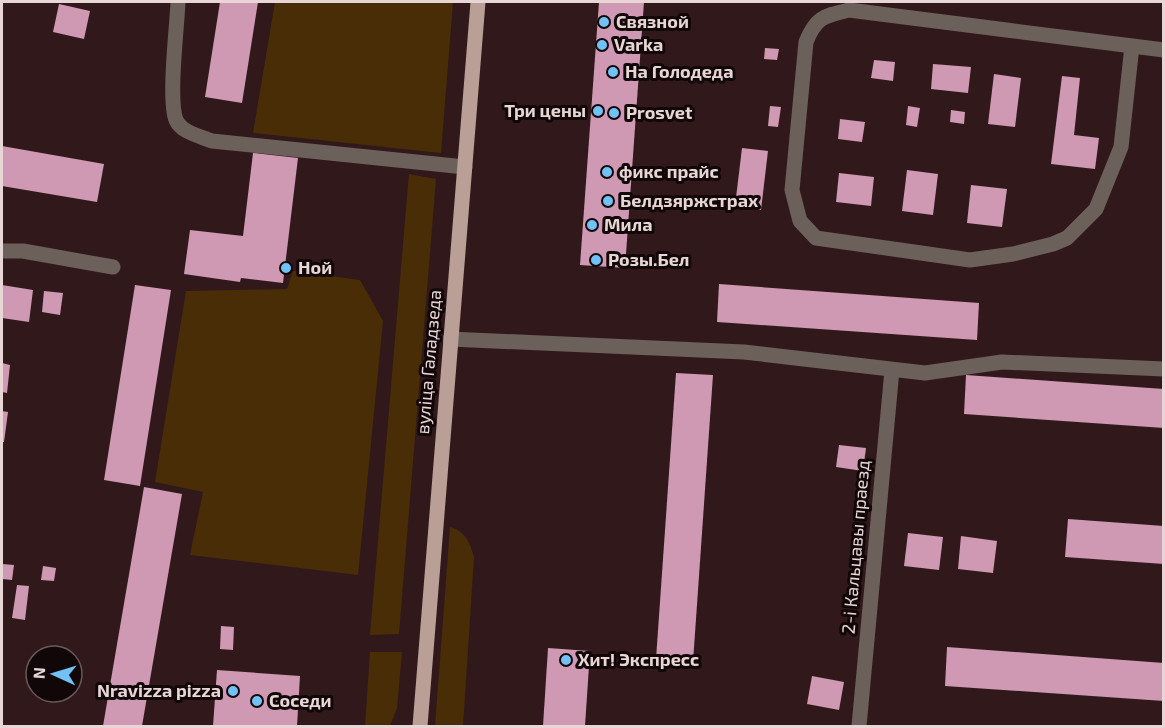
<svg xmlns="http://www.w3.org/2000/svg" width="1165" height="728" viewBox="0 0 1165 728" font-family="'Exo 2',sans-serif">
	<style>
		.green { fill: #482d07 }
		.building { fill: #cf98b3 }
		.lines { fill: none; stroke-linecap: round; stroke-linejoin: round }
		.minor { stroke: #6c605b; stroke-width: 15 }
		.major { stroke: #b99f95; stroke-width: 15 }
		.poi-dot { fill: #71c1f5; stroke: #120708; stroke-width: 2 }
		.labels { text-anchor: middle; stroke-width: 6; stroke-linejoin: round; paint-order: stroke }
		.poi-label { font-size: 18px; font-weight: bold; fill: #e8d6d7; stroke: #120708; text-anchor: start }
		.street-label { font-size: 18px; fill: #e8d6d7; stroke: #120708 }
	</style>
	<rect width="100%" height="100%" fill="#31191b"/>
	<g class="green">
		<path d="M 275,2 L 453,2 L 441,153 L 253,133 Z"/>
		<path d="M 409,174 L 436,179 L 399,634 L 370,635 Z"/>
		<path d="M 293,271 L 360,280 L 383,321 L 358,575 L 190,555 L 203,492 L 155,482 L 186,291 L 287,289 Z"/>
		<path d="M 450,527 C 465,531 470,543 474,557 L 463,726 L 435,726 Z"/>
		<path d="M 370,652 L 402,652 L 397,708 L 390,726 L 365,726 Z"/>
	</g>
	<g class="building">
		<path d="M 220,2 L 258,2 L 242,103 L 205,97 Z"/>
		<path d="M 599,2 L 644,2 L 625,268 L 580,265 Z"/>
		<path d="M 59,4 L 90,11 L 84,39 L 53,32 Z"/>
		<path d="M 765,48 L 779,49 L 777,60 L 764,59 Z"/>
		<path d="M 874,60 L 895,62 L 893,81 L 871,78 Z"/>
		<path d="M 933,64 L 971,67 L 968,93 L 931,89 Z"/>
		<path d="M 994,74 L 1021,78 L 1015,127 L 988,124 Z"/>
		<path d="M 1062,76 L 1080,78 L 1074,135 L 1099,138 L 1095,169 L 1051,164 Z"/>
		<path d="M 770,106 L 781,107 L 778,127 L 768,126 Z"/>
		<path d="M 908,106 L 920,108 L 917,127 L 906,125 Z"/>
		<path d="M 951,110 L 965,112 L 964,124 L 950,122 Z"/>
		<path d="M 840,119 L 865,122 L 862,142 L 838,139 Z"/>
		<path d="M 2,146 L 104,164 L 97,202 L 2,186 Z"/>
		<path d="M 742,148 L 768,151 L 761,210 L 735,206 Z"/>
		<path d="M 253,153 L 298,158 L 283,283 L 241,278 L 240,282 L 184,274 L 190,230 L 243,236 Z"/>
		<path d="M 907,170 L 938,174 L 933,215 L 902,211 Z"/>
		<path d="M 839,173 L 874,177 L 871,206 L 836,202 Z"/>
		<path d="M 971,185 L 1007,189 L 1002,227 L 967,223 Z"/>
		<path d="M 719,284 L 979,303 L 977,340 L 717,322 Z"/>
		<path d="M 2,285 L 33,290 L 29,322 L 2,318 Z"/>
		<path d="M 135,285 L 171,290 L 140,486 L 104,480 Z"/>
		<path d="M 44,291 L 63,293 L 60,315 L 42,312 Z"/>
		<path d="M 2,363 L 10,365 L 7,393 L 2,392 Z"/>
		<path d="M 676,373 L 713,375 L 693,662 L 656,659 Z"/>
		<path d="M 966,375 L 1164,389 L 1164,428 L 964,414 Z"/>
		<path d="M 2,411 L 8,412 L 4,442 L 2,442 Z"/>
		<path d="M 839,445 L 866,448 L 863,471 L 836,467 Z"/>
		<path d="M 144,487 L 182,494 L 142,726 L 103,726 Z"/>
		<path d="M 1068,519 L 1164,526 L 1164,564 L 1065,557 Z"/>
		<path d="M 908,533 L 943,537 L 939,570 L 904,566 Z"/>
		<path d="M 961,536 L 997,541 L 993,573 L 958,569 Z"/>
		<path d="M 2,564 L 14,565 L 12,580 L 2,579 Z"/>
		<path d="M 43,566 L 56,568 L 54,581 L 41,580 Z"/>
		<path d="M 17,585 L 29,586 L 25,620 L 12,618 Z"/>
		<path d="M 221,626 L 234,627 L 233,650 L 220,649 Z"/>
		<path d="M 947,647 L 1164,663 L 1164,701 L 945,686 Z"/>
		<path d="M 548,648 L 590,651 L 585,726 L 543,726 Z"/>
		<path d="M 217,670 L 300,676 L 297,726 L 213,726 Z"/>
		<path d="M 812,676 L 844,682 L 839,710 L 807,704 Z"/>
	</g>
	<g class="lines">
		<g class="minor">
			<path d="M 178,2 C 177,27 168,100 176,120 C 182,133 200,136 212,141 L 465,167"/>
			<path d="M 1132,46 L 1121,147 L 1096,209 L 1067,238 L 1053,244 L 1013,254 L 970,260 L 816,238 L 800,221 L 792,190 L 806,42 C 816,17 824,16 849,10 C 954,24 1059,36 1164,50"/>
			<path d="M 2,251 L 23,251 L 113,267"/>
			<path d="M 450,339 L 744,352 L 925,373 L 1002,362 L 1164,369"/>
			<path d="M 859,726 L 892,370"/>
		</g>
		<path class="major" d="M 420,726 L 478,2"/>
	</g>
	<g class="poi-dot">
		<circle cx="604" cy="22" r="6"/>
		<circle cx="602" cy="45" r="6"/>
		<circle cx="613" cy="72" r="6"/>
		<circle cx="598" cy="111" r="6"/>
		<circle cx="614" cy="113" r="6"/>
		<circle cx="607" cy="172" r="6"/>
		<circle cx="608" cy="201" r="6"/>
		<circle cx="592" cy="225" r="6"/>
		<circle cx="596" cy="260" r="6"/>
		<circle cx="286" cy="268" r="6"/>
		<circle cx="566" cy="660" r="6"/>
		<circle cx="233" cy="691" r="6"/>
		<circle cx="257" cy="701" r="6"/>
	</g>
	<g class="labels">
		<g class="poi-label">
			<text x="616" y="28">Связной</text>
			<text x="614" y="51">Varka</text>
			<text x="625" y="78">На Голодеда</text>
			<text x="586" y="117" text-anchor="end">Три цены</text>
			<text x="626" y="119">Prosvet</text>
			<text x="619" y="178">фикс прайс</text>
			<text x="620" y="207">Белдзяржстрах</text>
			<text x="604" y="231">Мила</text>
			<text x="608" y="266">Розы.Бел</text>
			<text x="298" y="274">Ной</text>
			<text x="578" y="666">Хит! Экспресс</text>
			<text x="221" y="697" text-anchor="end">Nravizza pizza</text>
			<text x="269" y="707">Соседи</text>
		</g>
		<g class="street-label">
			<text transform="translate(429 362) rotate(-85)" y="6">вуліца Галадзеда</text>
			<text transform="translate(856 547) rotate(-85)" y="6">2-і Кальцавы праезд</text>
		</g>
	</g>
	<rect width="1165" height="728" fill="none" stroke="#e8d6d7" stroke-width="6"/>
	<g transform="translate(54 674) rotate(274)"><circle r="28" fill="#120708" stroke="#685a5b" stroke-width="1.5"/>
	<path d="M0-4.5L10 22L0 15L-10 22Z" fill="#71c1f5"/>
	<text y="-9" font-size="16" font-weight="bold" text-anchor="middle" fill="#e8d6d7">N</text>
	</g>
</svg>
